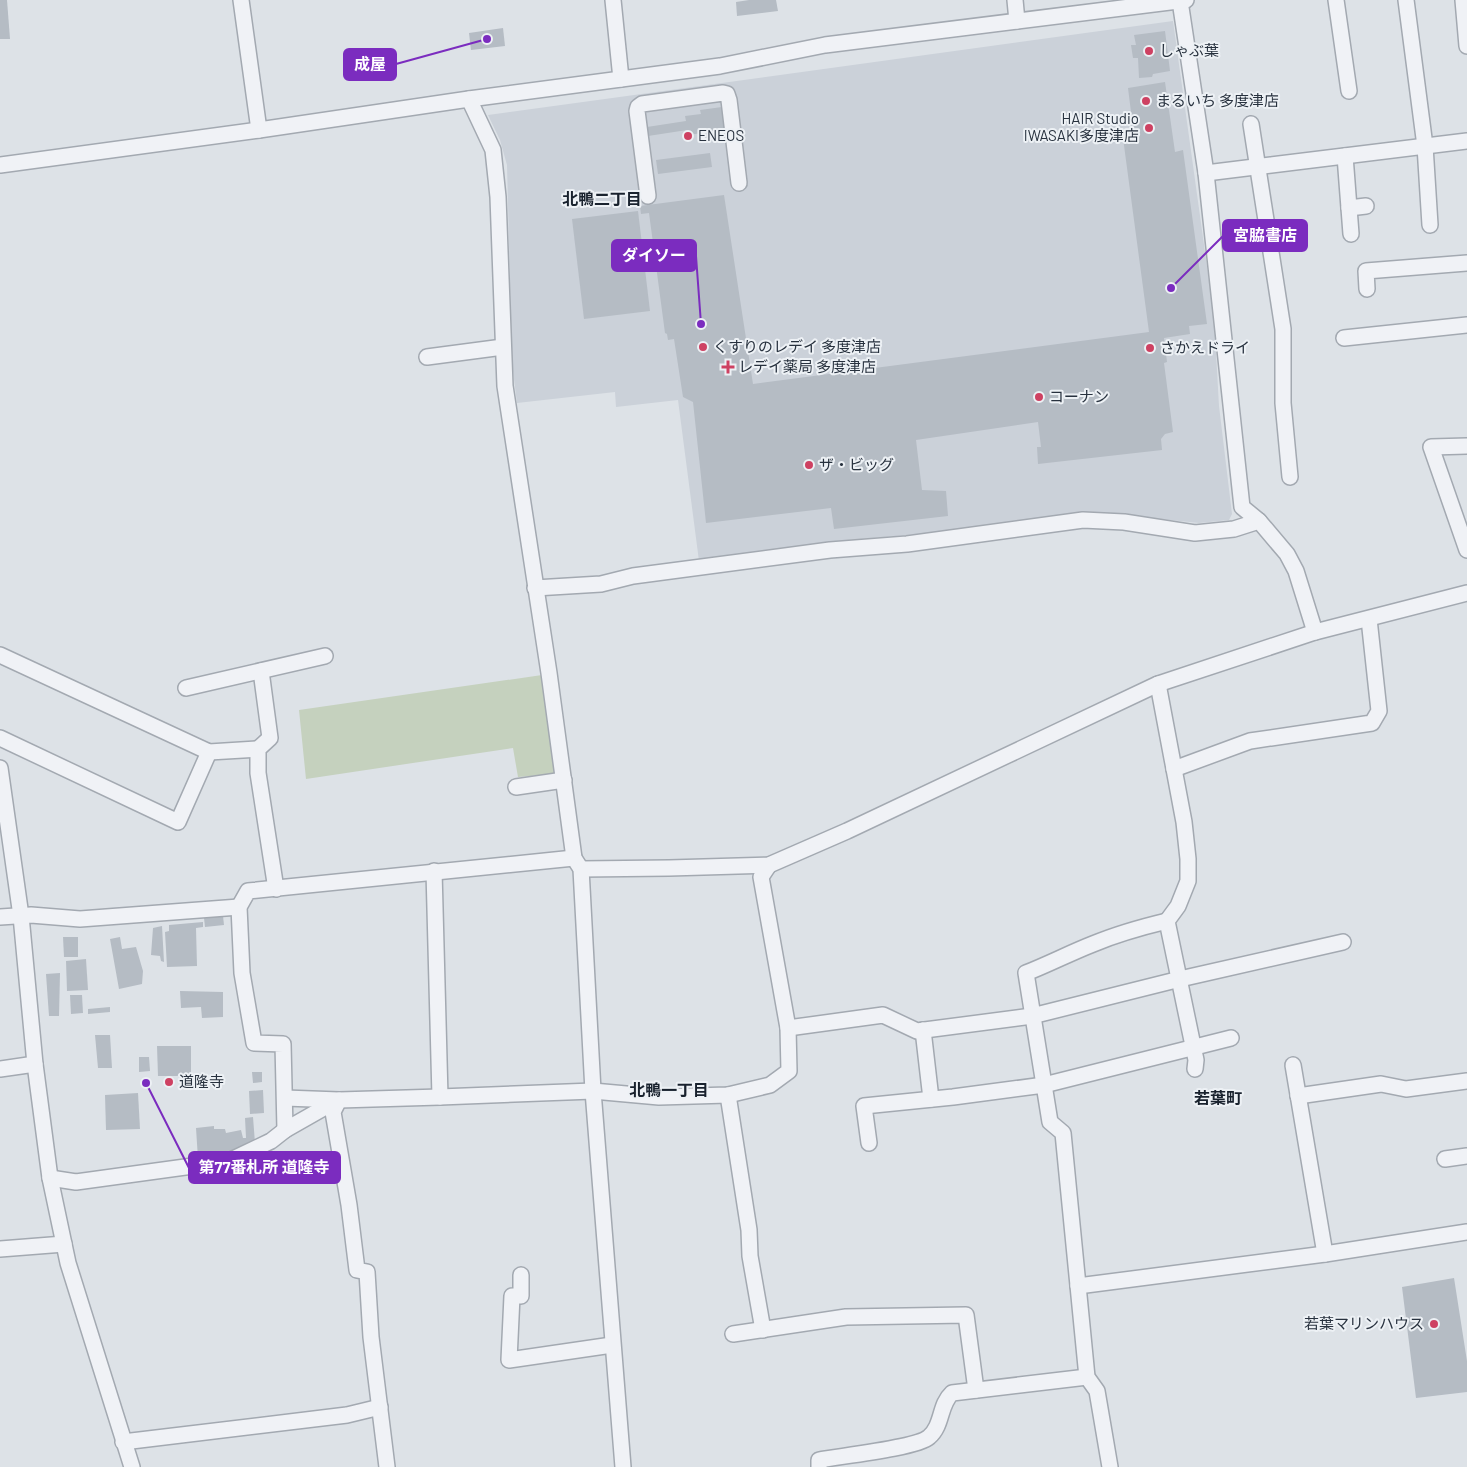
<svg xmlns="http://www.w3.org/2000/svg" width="1467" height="1467" viewBox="0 0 1467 1467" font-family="Barlow,'Noto Sans JP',sans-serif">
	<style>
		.built { fill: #cbd1d9 }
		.green { fill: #c5d1be }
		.building { fill: #b5bcc4 }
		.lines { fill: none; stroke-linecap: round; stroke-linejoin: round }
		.minor-casing { stroke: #a3a9b1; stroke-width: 18 }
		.minor { stroke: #f0f2f6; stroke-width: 15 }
		.poi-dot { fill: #ce4162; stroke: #edf1f5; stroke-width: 2 }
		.labels { text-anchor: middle; stroke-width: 4; stroke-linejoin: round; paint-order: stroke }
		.poi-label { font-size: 15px; fill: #27313e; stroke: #edf1f5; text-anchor: start }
		.neighbourhood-label { font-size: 16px; font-weight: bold; fill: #19222e; stroke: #edf1f5 }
		.leader { fill: none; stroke: #7b2cbf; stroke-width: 2 }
		.callout-dot { fill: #7b2cbf; stroke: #edf1f5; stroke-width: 2 }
		.callout { fill: #7b2cbf; stroke: #7b2cbf; stroke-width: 2 }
		.callout-label { font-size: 16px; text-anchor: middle; font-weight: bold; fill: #fff }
	</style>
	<rect width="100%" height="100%" fill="#dde2e7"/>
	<path class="built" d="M 1173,21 L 1214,317 L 1219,406 L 1232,514 L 1229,520 L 1199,523 L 1093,512 L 1044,517 L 942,532 L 826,542 L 699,561 L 678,400 L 616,407 L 615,392 L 517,403 L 512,363 L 507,165 L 500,140 L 488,115 Z"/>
	<path class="green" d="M 542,675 L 556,774 L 518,777 L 513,748 L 306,779 L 299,710 Z"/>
	<g class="building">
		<path d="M 0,0 L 7,0 L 10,39 L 0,39 Z"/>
		<path d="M 749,0 L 776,0 L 778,11 L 737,16 L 736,2 Z"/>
		<path d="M 503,28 L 505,46 L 471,50 L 469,33 Z"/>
		<path d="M 1165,31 L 1170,71 L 1153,74 L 1152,77 L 1139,78 L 1138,58 L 1133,58 L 1131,45 L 1136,45 L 1134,35 Z"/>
		<path d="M 1165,82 L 1175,152 L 1183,150 L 1207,324 L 1189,326 L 1190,334 L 1164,338 L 1167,362 L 1164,363 L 1173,432 L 1165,434 L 1161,439 L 1162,450 L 1038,464 L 1037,447 L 1041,447 L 1038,422 L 916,440 L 922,490 L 946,491 L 948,516 L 834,529 L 831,508 L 706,523 L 693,402 L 683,397 L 674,339 L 668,340 L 667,334 L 665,333 L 649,213 L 641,214 L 640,206 L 724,195 L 753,384 L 1149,332 L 1123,138 L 1134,136 L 1128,88 Z"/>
		<path d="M 722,107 L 727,138 L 705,141 L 703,133 L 687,135 L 687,130 L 648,136 L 647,127 L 686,121 L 685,116 L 701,114 L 700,110 Z"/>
		<path d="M 710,153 L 712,167 L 658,174 L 656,160 Z"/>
		<path d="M 638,211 L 650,311 L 584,319 L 572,219 Z"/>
		<path d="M 223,916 L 224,925 L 205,927 L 204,918 Z"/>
		<path d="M 203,922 L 203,927 L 196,928 L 197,966 L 167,967 L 165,932 L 169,931 L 169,925 Z"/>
		<path d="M 162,926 L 164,962 L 161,961 L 160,956 L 151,955 L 153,928 Z"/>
		<path d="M 63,937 L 78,937 L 78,957 L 64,957 Z"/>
		<path d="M 120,937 L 122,949 L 136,947 L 143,971 L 142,984 L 119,989 L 110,939 Z"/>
		<path d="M 86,959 L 88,990 L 67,991 L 66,961 Z"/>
		<path d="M 60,973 L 59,1016 L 49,1016 L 46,974 Z"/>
		<path d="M 180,991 L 223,992 L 223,1017 L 202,1018 L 201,1007 L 181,1008 Z"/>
		<path d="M 70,995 L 82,995 L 83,1013 L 71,1014 Z"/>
		<path d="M 110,1007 L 110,1012 L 88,1014 L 88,1009 Z"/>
		<path d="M 95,1035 L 110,1035 L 112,1068 L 98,1068 Z"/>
		<path d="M 157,1046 L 191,1046 L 191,1076 L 158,1076 Z"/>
		<path d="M 139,1057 L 149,1057 L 150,1071 L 139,1072 Z"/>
		<path d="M 252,1072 L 262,1072 L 262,1082 L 253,1083 Z"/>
		<path d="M 197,1073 L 204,1073 L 205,1083 L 197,1084 Z"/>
		<path d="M 263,1090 L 264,1113 L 250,1114 L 249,1091 Z"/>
		<path d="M 138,1093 L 140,1129 L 106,1130 L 105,1095 Z"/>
		<path d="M 253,1117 L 255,1143 L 244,1151 L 198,1159 L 196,1128 L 214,1126 L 214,1129 L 225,1129 L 226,1133 L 241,1130 L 243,1138 L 246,1138 L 245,1118 Z"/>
		<path d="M 1454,1278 L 1467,1361 L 1467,1392 L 1416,1398 L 1402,1287 Z"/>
	</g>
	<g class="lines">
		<defs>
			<g id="minor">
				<path d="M 241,0 L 259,130"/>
				<path d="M 613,0 L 621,79"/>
				<path d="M 1015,0 L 1017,21"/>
				<path d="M 1336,0 L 1349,91"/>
				<path d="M 1406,0 L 1425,146 L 1430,225"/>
				<path d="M 1463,0 L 1467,46"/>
				<path d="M 1180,1 L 1206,173 L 1242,507 L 1259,521"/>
				<path d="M 469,99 L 493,150 L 498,197 L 505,386 L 549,673 L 574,858 L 581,869 L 593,1091 L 623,1467"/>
				<path d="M 1251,124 L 1283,329 L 1283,403 L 1290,477"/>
				<path d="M 1345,156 L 1351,234"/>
				<path d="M 0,165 L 259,130 L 469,99 L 720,66 L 825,45 L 1186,0"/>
				<path d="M 1206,173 L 1467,141"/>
				<path d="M 648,196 L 637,111 L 638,107 L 642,104 L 723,93 L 727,94 L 729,100 L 739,183"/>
				<path d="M 1349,208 L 1366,206"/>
				<path d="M 1367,289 L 1366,271 L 1467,263"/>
				<path d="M 1344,338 L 1467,325"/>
				<path d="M 427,357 L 503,347"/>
				<path d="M 1467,446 L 1431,447 L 1467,550"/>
				<path d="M 535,588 L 601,584 L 633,576 L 830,550 L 907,544 L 1083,520 L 1124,522 L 1195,533 L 1234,529 L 1259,521 L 1287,554 L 1296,571 L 1315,632"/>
				<path d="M 0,655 L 209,752 L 258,749"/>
				<path d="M 261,671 L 270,738 L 258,749 L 258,773 L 276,889"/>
				<path d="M 1158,684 L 1184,822 L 1188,859 L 1188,881 L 1178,906 L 1167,921 L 1196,1060 L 1195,1069"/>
				<path d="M 186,688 L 325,656"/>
				<path d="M 0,738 L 178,822 L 209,752"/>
				<path d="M 0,768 L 21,916 L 35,1064 L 50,1178 L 68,1263 L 132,1467"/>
				<path d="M 1174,769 L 1250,741 L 1372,723 L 1379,711 L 1369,619"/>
				<path d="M 516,787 L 564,780"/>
				<path d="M 581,869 L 669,868 L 769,865 L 847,831 L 1158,684 L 1315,632 L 1467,593"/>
				<path d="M 434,871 L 440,1097"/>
				<path d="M 0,917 L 31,915 L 80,919 L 239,907"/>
				<path d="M 788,1028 L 883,1015 L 917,1031 L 1032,1016 L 1180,979 L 1343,942"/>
				<path d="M 923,1030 L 931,1099"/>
				<path d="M 1293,1065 L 1325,1254"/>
				<path d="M 0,1069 L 35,1064"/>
				<path d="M 728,1095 L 749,1230 L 750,1256 L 763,1330"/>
				<path d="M 1298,1096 L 1381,1084 L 1406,1089 L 1467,1081"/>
				<path d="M 285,1098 L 339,1100 L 440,1097 L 593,1091 L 659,1097 L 728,1095 L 770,1085 L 789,1071 L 788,1028 L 761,877 L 769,865"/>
				<path d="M 339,1100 L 333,1112 L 349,1205 L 357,1270 L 367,1272 L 371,1337 L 387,1467"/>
				<path d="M 285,1130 L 283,1044 L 254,1043 L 242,973 L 239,907 L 248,891 L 574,858"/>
				<path d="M 869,1143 L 864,1106 L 953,1097 L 1044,1085 L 1231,1038"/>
				<path d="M 1445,1159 L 1467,1156"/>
				<path d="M 50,1178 L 76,1182 L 229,1161 L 271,1141 L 285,1130 L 336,1101"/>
				<path d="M 0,1249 L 64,1244"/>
				<path d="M 521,1275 L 521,1296 L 512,1296 L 509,1360 L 612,1345"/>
				<path d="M 1078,1286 L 1325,1254 L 1467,1232"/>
				<path d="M 733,1334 L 846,1317 L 966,1315 L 976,1390"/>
				<path d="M 123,1442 L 347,1415 L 380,1407"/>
				<path d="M 819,1467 L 819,1460 C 840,1456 917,1448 929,1437 C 943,1425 939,1405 952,1393 L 1087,1377"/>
				<path d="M 1110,1467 L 1097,1391 L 1087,1377 L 1063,1133 L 1050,1122 L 1026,973 C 1049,964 1070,953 1093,944 C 1117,934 1142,927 1167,921"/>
			</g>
		</defs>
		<use href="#minor" class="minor-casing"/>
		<use href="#minor" class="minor"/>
	</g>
	<g class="poi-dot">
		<circle cx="1149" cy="51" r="5"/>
		<circle cx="1146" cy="101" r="5"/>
		<circle cx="1149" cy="128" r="5"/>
		<circle cx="688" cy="136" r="5"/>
		<circle cx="703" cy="347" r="5"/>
		<circle cx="1150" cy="348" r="5"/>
		<path d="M725.5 359.5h5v5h5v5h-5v5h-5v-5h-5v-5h5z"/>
		<circle cx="1039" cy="397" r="5"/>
		<circle cx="809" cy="465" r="5"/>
		<circle cx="169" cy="1082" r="5"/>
		<circle cx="1434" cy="1324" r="5"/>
	</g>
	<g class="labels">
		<g class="poi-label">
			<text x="1159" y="56">しゃぶ葉</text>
			<text x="1156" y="106">まるいち 多度津店</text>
			<text x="1139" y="124" text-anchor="end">HAIR Studio<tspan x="1139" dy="17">IWASAKI多度津店</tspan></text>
			<text x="698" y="141">ENEOS</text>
			<text x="713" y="352">くすりのレデイ 多度津店</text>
			<text x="1160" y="353">さかえドライ</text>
			<text x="738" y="372">レデイ薬局 多度津店</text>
			<text x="1049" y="402">コーナン</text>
			<text x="819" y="470">ザ・ビッグ</text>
			<text x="179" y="1087">道隆寺</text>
			<text x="1424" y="1329" text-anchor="end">若葉マリンハウス</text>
		</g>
		<g class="neighbourhood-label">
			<text x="602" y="205">北鴨二丁目</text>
			<text x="669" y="1096">北鴨一丁目</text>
			<text x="1218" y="1104">若葉町</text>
		</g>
	</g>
	<path class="leader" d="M487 39L396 64M1171 288L1223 236M701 324L696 256M146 1083L189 1168"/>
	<g class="callout-dot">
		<circle cx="487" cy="39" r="5"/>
		<circle cx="1171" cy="288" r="5"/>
		<circle cx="701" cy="324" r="5"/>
		<circle cx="146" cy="1083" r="5"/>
	</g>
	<g class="callout">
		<rect x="344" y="49" width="52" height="31" rx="5"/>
		<rect x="1223" y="220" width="84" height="31" rx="5"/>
		<rect x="612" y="240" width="84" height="31" rx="5"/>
		<rect x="189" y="1152" width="151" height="31" rx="5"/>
	</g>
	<g class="callout-label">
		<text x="370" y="70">成屋</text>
		<text x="1265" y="241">宮脇書店</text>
		<text x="654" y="261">ダイソー</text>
		<text x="264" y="1173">第77番札所 道隆寺</text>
	</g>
</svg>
